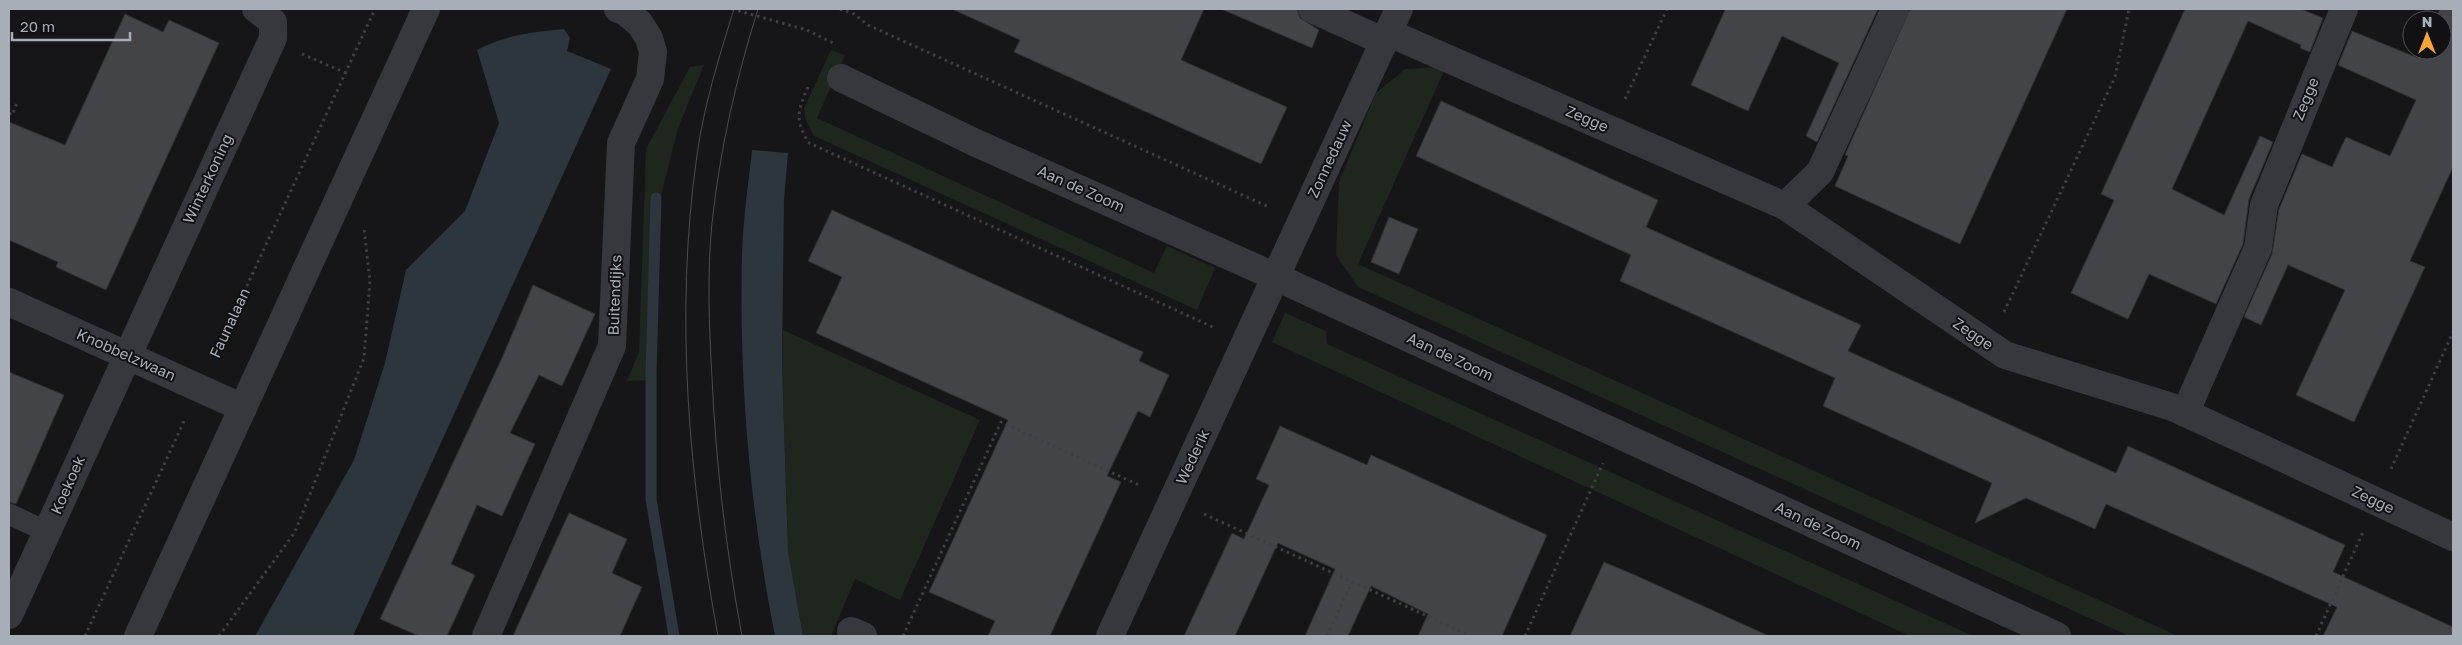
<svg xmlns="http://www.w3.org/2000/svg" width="2462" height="645" viewBox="0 0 2462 645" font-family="'Golos Text',sans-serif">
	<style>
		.green { fill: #1e261e }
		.water { fill: #2c363c }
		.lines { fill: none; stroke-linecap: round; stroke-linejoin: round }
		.stream { stroke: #2c363c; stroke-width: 11 }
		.building { fill: #424448; stroke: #303034 }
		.path { stroke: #3d3f44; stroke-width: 3; stroke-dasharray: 2.5 4; stroke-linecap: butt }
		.service { stroke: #37383d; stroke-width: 21 }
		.minor { stroke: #37383d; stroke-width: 28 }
		.tertiary { stroke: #37383d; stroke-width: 28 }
		.tram { stroke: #4a4c52; stroke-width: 1 }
		.labels { text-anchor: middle; stroke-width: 4; stroke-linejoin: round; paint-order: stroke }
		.street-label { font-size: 15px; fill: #a8aeb8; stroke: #111113 }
	</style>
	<rect width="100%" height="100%" fill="#161618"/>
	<g class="green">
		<path d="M 831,50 L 845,55 L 817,118 L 1154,273 L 1167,246 L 1215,268 L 1197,310 L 814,136 L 806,120 L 804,108 Z"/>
		<path d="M 704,65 L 678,128 L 659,204 L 654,380 L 627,381 L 639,352 L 646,149 L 690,67 Z"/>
		<path d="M 1439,67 L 1444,71 L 1358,264 L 2178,636 L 2129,636 L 1358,287 L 1336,255 L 1339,182 L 1376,93 L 1405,69 Z"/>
		<path d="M 1285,313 L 1326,331 L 1327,344 L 1973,636 L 1910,636 L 1272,342 Z"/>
		<path d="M 783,330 L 980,420 L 900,600 L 855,579 L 831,636 L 803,636 L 788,551 L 782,363 Z"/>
	</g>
	<g class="water">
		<path d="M 564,29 L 570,38 L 567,51 L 611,69 L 353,636 L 255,636 L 354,460 L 385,363 L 406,270 L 465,211 L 499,123 L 477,50 C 505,35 534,32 564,29 Z"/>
		<path d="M 752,150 L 788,153 L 784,200 L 782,363 L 788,551 L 803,636 L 775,636 C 750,509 739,386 742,256 C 743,221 748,185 752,150 Z"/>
	</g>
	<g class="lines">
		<path class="stream" d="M 656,198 L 651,374 L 651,499 L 674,636"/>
	</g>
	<g class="building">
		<path d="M 952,9 L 1204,9 L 1181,60 L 1287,107 L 1261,164 L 1014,52 L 1020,40 Z"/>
		<path d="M 1221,9 L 1297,9 L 1300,18 L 1319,30 L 1312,48 Z"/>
		<path d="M 1723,9 L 1878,9 L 1817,142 L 1806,136 L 1839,63 L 1782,36 L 1748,111 L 1691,85 L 1725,10 Z"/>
		<path d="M 1910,9 L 2067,9 L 1960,244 L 1835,186 L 1848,156 L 1845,155 Z"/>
		<path d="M 2185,9 L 2301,9 L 2323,18 L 2310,52 L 2300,48 L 2301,45 L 2248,21 L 2172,189 L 2224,215 L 2260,136 L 2273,142 L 2249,199 L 2243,244 L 2216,304 L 2149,274 L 2128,319 L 2071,293 L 2114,200 L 2101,194 Z"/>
		<path d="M 2440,9 L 2453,9 L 2453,167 L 2410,261 L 2425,267 L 2354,422 L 2296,395 L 2345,290 L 2288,265 L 2261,325 L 2244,317 L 2272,254 L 2279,209 L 2302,154 L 2332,167 L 2346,137 L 2390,156 L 2416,100 L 2338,65 L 2352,31 L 2418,58 L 2421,50 L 2442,50 L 2442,20 L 2435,20 Z"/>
		<path d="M 125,14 L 163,32 L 169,20 L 219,43 L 106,290 L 56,267 L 58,262 L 9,240 L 9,122 L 65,145 Z"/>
		<path d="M 1441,101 L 1658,200 L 1646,227 L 1861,325 L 1848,351 L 2116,473 L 2128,446 L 2345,545 L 2333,572 L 2453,627 L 2453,636 L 2323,636 L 2337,607 L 2106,504 L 2095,529 L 2026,498 L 1975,523 L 1992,483 L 1823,406 L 1835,378 L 1620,281 L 1631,255 L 1416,156 Z"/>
		<path d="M 832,210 L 1143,352 L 1139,361 L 1169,375 L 1150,417 L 1138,411 L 1107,476 L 1121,482 L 1050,636 L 988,636 L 995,621 L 929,592 L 1008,420 L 816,333 L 842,277 L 808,261 Z"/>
		<path d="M 1389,217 L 1418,229 L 1399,274 L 1371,262 Z"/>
		<path d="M 533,285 L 595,314 L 562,386 L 539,375 L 510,433 L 535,444 L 502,516 L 477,505 L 451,564 L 475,575 L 447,636 L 419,636 L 380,619 L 502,358 Z"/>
		<path d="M 9,372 L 64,395 L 16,504 L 9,502 Z"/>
		<path d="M 1280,426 L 1367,465 L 1371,455 L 1547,535 L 1502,636 L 1418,636 L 1428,614 L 1371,586 L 1348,636 L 1305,636 L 1335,569 L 1278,543 L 1235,636 L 1184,636 L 1232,533 L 1244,539 L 1269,485 L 1256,479 Z"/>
		<path d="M 569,513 L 627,539 L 612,573 L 642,587 L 620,636 L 513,636 Z"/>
		<path d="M 1604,562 L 1637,576 L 1769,636 L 1570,636 Z"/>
	</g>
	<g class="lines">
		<g class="path">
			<path d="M 732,9 L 807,30 L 835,44"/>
			<path d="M 840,9 L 854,14 L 868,25 L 1269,207"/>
			<path d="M 302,54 L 346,73"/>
			<path d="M 808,87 C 798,110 794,120 809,143 L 1215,328"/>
			<path d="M 1625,99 L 1667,9"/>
			<path d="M 9,113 L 12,115 L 17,103"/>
			<path d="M 2004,312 L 2115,77 L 2129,9"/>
			<path d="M 214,357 L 375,9"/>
			<path d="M 2391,469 L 2453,332"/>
			<path d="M 1204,514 L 1471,636"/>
			<path d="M 85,636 L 185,419"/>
			<path d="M 219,636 L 295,532 L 364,358 L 370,281 L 364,228"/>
			<path d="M 903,636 L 1001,422 L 1141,486"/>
			<path d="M 1327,636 L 1352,582"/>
			<path d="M 1525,636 L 1603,463"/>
			<path d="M 2316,636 L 2363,532"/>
		</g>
		<path class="service" d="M 9,514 L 47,532"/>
		<g class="minor">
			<path d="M 1312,9 L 1385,42"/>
			<path d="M 1389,33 L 1785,206 L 2005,355 L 2175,408 L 2453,537"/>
			<path d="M 841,78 L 976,143 L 1276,277"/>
			<path d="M 1785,206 L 1820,172 L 1895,9"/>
			<path d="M 9,302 L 243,408"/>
			<path d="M 2185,413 L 2258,248 L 2264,205 L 2344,9"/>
			<path d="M 9,615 L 273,38 L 273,22 L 256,9"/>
			<path d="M 851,631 L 863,636"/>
			<path d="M 138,636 L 426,9"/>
			<path d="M 486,636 L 612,346 L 621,143 L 650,79 L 653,52 L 649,38 L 640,24 L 626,12 L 618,9"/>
			<path d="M 1110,636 L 1399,9"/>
		</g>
		<path class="tertiary" d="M 1276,277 L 2057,636"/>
		<g class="tram">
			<path d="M 718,636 C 689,478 674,315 697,155 C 704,105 719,57 734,9"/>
			<path d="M 742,636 C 726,550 716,465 712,378 C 709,326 707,274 712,223 C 720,149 736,79 758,9"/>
		</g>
	</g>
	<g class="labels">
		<g class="street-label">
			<text transform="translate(2306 99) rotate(-68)" y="5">Zegge</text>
			<text transform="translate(1587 119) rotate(23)" y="5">Zegge</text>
			<text transform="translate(1330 159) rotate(-65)" y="5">Zonnedauw</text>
			<text transform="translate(208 179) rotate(-65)" y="5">Winterkoning</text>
			<text transform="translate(1081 189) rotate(24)" y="5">Aan de Zoom</text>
			<text transform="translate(615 295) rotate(-88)" y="5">Buitendijks</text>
			<text transform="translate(230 323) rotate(-65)" y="5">Faunalaan</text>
			<text transform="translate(1973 334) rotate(34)" y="5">Zegge</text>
			<text transform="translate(126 355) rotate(24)" y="5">Knobbelzwaan</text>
			<text transform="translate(1450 357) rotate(25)" y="5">Aan de Zoom</text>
			<text transform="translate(1193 457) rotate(-65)" y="5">Wederik</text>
			<text transform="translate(68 485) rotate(-66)" y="5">Koekoek</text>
			<text transform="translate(2373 500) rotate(25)" y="5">Zegge</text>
			<text transform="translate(1818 526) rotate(25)" y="5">Aan de Zoom</text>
		</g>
	</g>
	<rect width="2462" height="645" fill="none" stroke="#a8aeb8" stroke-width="20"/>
	<g transform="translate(2427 35)"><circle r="24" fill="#111113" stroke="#4d5055"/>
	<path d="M0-4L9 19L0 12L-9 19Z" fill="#f6a630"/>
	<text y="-8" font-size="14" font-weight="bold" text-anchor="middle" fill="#a8aeb8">N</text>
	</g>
	<path d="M12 32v8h118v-8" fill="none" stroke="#a8aeb8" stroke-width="2.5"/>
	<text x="20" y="32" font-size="15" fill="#a8aeb8" stroke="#111113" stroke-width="4" paint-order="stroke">20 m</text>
</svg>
